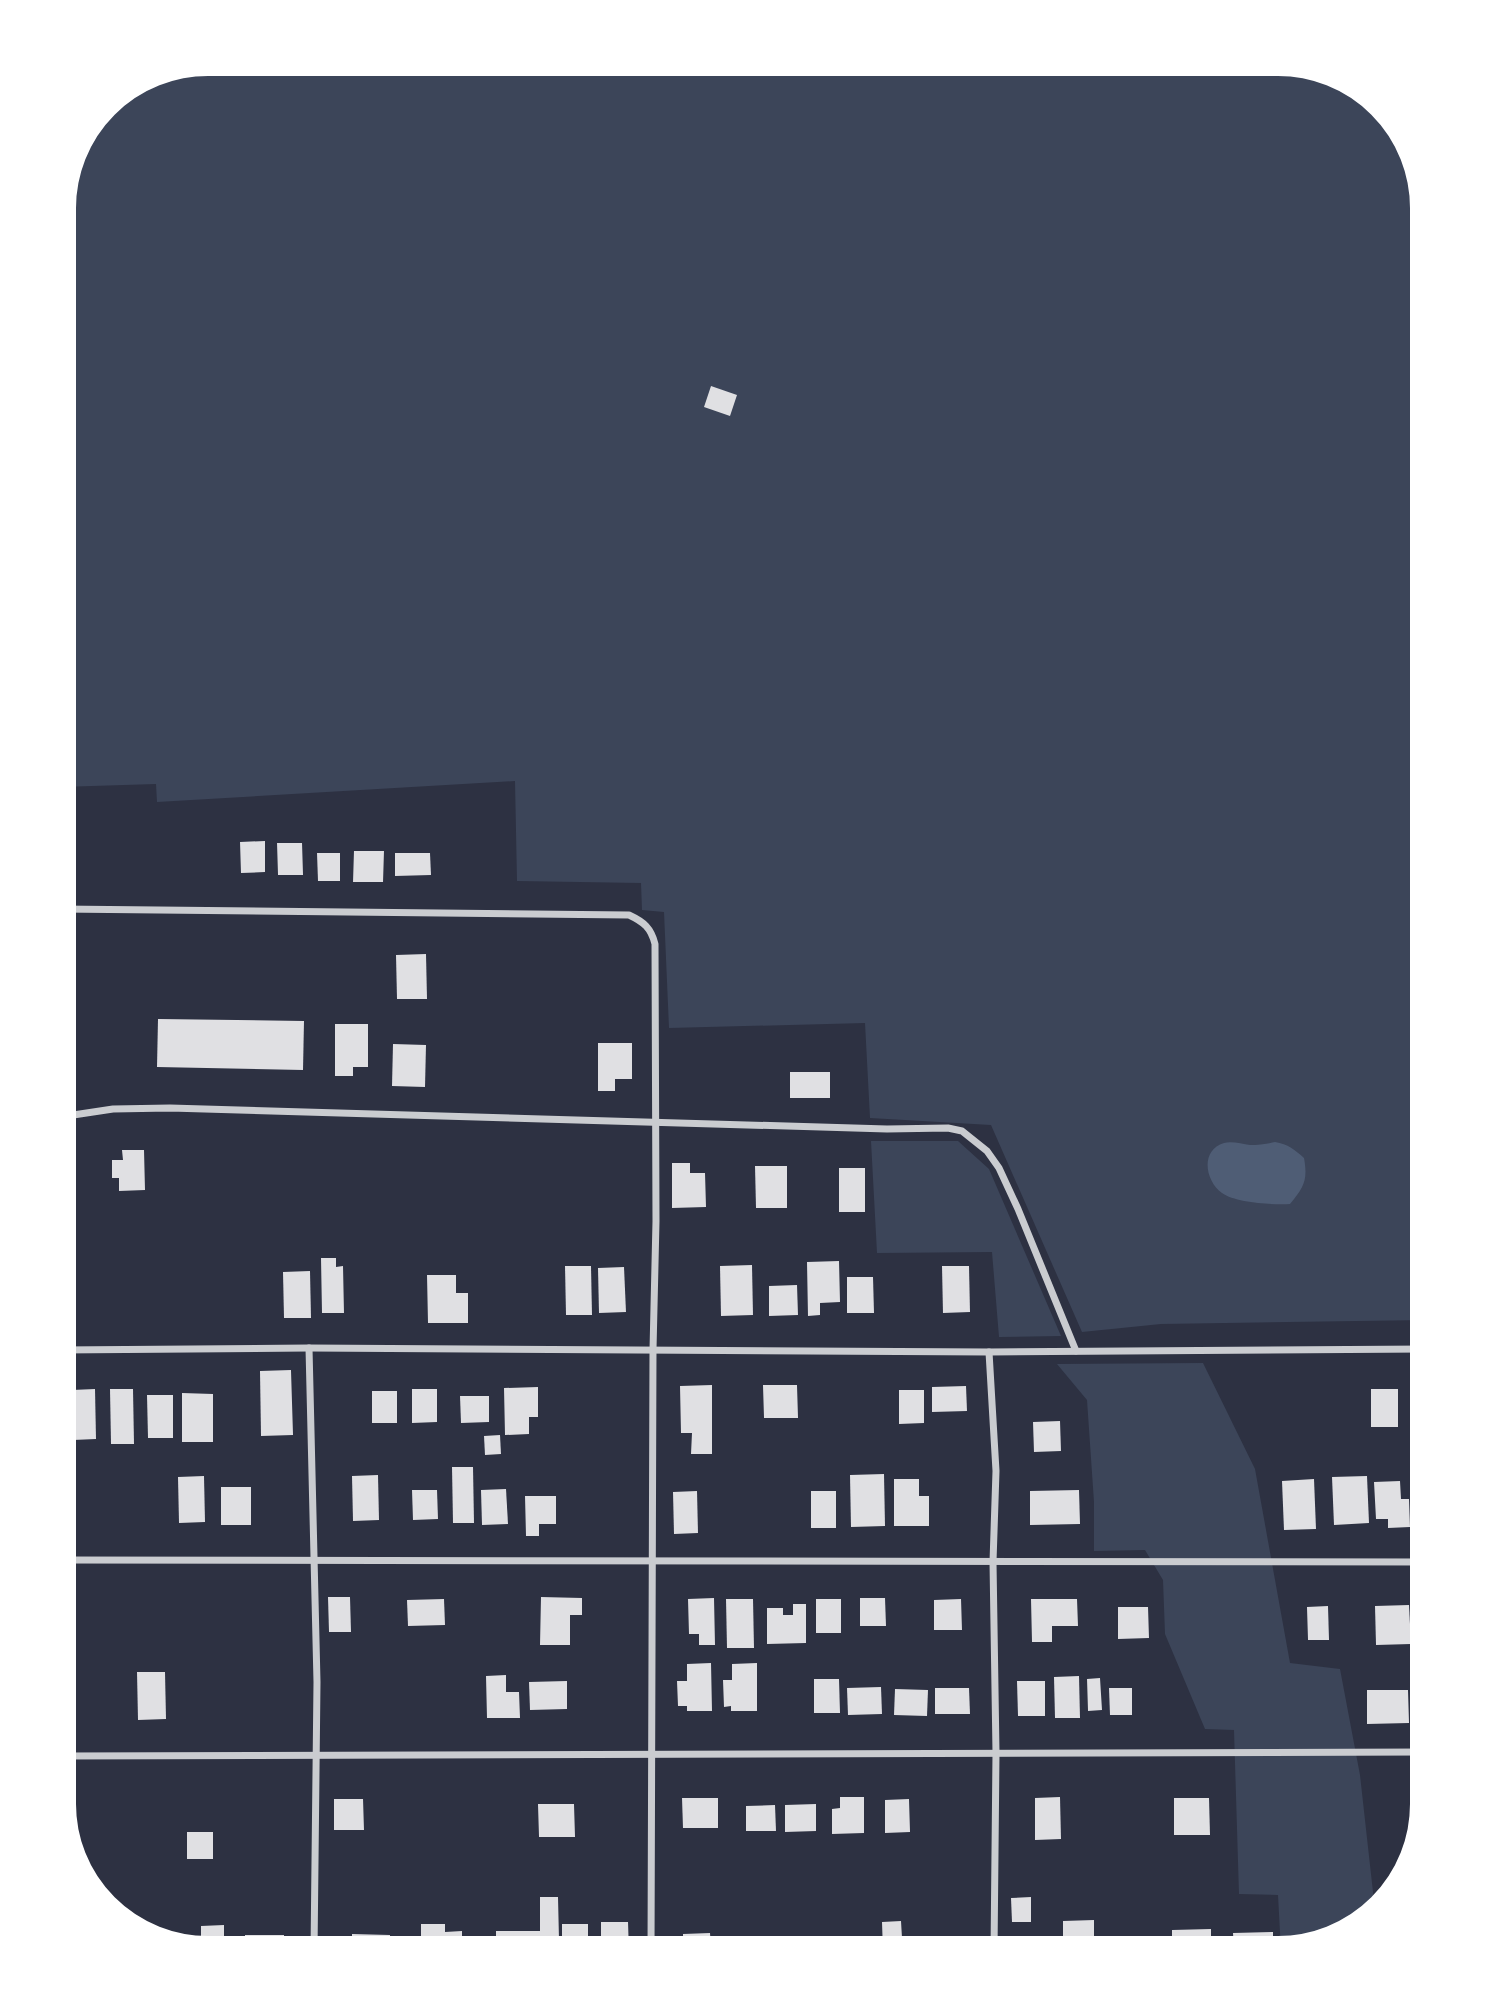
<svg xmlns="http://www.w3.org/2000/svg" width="1486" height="2012" viewBox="0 0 1486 2012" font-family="Ubuntu,sans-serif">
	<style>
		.green { fill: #3c4559 }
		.water { fill: #4f5d75 }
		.building { fill: #e0e0e3 }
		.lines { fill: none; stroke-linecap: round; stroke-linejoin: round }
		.minor { stroke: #caccd0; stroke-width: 7 }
		.rim { fill: none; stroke: #fff; stroke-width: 4 }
	</style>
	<rect width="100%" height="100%" fill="#2d3142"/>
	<g class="green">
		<path d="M 208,60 L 1287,60 L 1352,80 L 1406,134 L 1426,208 L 1426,1320 L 1161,1324 L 1082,1332 L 991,1125 L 870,1118 L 865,1023 L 669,1028 L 664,912 L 642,910 L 641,883 L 517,881 L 515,781 L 157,802 L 156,784 L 60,787 L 60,198 L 75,143 L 110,97 Z"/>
		<path d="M 871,1141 L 958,1141 L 989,1169 L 1061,1336 L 999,1337 L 992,1252 L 877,1253 Z"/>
		<path d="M 1203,1363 L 1255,1469 L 1290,1663 L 1340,1669 L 1360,1775 L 1375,1910 L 1352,1932 L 1281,1951 L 1278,1895 L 1239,1894 L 1234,1730 L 1205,1729 L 1165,1634 L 1163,1580 L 1145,1550 L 1094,1551 L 1094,1502 L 1087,1400 L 1057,1364 Z"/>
	</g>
	<path class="water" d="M 1275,1142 C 1288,1144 1295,1150 1304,1158 C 1308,1180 1304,1187 1290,1204 C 1273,1205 1236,1203 1222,1193 C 1205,1181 1200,1150 1224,1143 C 1232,1141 1242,1144 1250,1145 C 1258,1145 1266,1144 1275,1142 Z"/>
	<g class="building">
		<path d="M 711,386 L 737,395 L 730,416 L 704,407 Z"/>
		<path d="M 265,841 L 265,872 L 241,873 L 240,842 Z"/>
		<path d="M 277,843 L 302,843 L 303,875 L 278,875 Z"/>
		<path d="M 354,851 L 384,851 L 383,882 L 353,882 Z"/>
		<path d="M 317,853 L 340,853 L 340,881 L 318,881 Z"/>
		<path d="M 395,853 L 430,853 L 431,875 L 395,876 Z"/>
		<rect x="60" y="859" width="5" height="28"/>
		<path d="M 426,954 L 427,999 L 397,999 L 396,955 Z"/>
		<path d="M 158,1019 L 304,1021 L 303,1070 L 157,1067 Z"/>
		<path d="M 335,1024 L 368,1024 L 368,1067 L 353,1067 L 353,1076 L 335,1076 Z"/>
		<path d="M 598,1043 L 632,1043 L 632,1079 L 615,1079 L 615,1091 L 598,1091 Z"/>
		<path d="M 393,1044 L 426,1045 L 425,1087 L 392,1086 Z"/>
		<rect x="790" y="1072" width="40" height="26"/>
		<path d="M 122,1150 L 144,1150 L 145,1190 L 119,1191 L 119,1178 L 112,1178 L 112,1160 L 123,1160 Z"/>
		<path d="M 672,1163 L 690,1163 L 690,1173 L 705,1173 L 706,1207 L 672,1208 Z"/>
		<path d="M 755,1166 L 787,1166 L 787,1208 L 756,1208 Z"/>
		<rect x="839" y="1168" width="26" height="44"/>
		<path d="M 321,1258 L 336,1258 L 336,1267 L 343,1266 L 344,1313 L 322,1313 Z"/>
		<path d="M 839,1261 L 840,1302 L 820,1303 L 820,1315 L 808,1316 L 807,1262 Z"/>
		<path d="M 60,1262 L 74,1262 L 75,1311 L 60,1311 Z"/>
		<path d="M 752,1265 L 753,1315 L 721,1316 L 720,1266 Z"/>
		<path d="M 565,1266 L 591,1266 L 592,1315 L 566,1315 Z"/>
		<path d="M 942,1266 L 969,1266 L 970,1312 L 943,1313 Z"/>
		<path d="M 624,1267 L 626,1312 L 599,1313 L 598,1268 Z"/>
		<path d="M 310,1271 L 311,1318 L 284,1318 L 283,1272 Z"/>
		<path d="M 427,1275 L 456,1275 L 456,1293 L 468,1293 L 468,1323 L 428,1323 Z"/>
		<path d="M 847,1277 L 873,1277 L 874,1313 L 847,1313 Z"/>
		<path d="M 797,1285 L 798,1315 L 769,1316 L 769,1286 Z"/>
		<path d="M 291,1370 L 293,1435 L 261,1436 L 260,1371 Z"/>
		<path d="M 712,1385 L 712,1454 L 691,1454 L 692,1433 L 681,1433 L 680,1386 Z"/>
		<path d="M 763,1385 L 797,1385 L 798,1418 L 764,1418 Z"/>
		<path d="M 966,1386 L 967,1411 L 932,1412 L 932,1387 Z"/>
		<path d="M 538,1387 L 538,1417 L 529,1417 L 529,1434 L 505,1435 L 504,1388 Z"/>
		<path d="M 95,1389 L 96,1439 L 73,1440 L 72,1390 Z"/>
		<path d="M 110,1389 L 133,1389 L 134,1444 L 111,1444 Z"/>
		<path d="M 412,1389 L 437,1389 L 437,1422 L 412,1423 Z"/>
		<rect x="1371" y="1389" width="27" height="38"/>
		<path d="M 899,1390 L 924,1390 L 924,1423 L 899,1424 Z"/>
		<rect x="372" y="1391" width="25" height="32"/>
		<path d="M 182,1393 L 213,1394 L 213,1442 L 182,1442 Z"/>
		<path d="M 147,1395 L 173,1395 L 173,1438 L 148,1438 Z"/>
		<path d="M 460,1396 L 489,1396 L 489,1422 L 461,1423 Z"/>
		<path d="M 1060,1421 L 1061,1451 L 1034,1452 L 1033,1422 Z"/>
		<path d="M 500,1435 L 501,1454 L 485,1455 L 484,1436 Z"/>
		<path d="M 452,1467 L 473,1467 L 474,1523 L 453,1523 Z"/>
		<path d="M 884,1474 L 885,1526 L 851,1527 L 850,1475 Z"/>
		<path d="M 378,1475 L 379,1520 L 353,1521 L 352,1476 Z"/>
		<path d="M 204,1476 L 205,1522 L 179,1523 L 178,1477 Z"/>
		<path d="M 1367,1476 L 1369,1523 L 1334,1525 L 1332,1477 Z"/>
		<path d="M 1426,1478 L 1426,1528 L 1417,1528 L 1416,1479 Z"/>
		<path d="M 894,1479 L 919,1479 L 919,1496 L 929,1496 L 929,1526 L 894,1526 Z"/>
		<path d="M 1314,1479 L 1316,1529 L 1284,1530 L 1282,1481 Z"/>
		<path d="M 1400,1481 L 1401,1499 L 1409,1499 L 1410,1527 L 1388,1528 L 1388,1519 L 1376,1519 L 1374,1482 Z"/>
		<rect x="221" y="1487" width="30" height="38"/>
		<path d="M 506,1489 L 508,1524 L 482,1525 L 481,1490 Z"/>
		<path d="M 412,1490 L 437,1490 L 438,1519 L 413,1520 Z"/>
		<path d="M 1079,1490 L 1080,1524 L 1030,1525 L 1030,1491 Z"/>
		<path d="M 697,1491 L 698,1533 L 674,1534 L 673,1492 Z"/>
		<rect x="811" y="1491" width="25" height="37"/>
		<path d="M 525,1496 L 556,1496 L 556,1524 L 539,1524 L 539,1536 L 526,1536 Z"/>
		<path d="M 328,1597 L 350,1597 L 351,1632 L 329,1632 Z"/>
		<path d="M 541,1597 L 582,1598 L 582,1615 L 570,1615 L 570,1645 L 540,1645 Z"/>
		<path d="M 714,1598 L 715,1645 L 699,1645 L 699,1634 L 689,1634 L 688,1599 Z"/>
		<path d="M 860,1598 L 885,1598 L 886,1626 L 860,1626 Z"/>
		<path d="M 444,1599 L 445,1625 L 408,1626 L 407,1600 Z"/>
		<path d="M 726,1599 L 753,1599 L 754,1648 L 727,1648 Z"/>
		<rect x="816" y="1599" width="25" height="34"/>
		<path d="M 961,1599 L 962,1630 L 934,1630 L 934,1600 Z"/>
		<path d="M 1031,1599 L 1077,1599 L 1078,1626 L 1052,1626 L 1052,1642 L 1032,1642 Z"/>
		<path d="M 793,1604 L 806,1604 L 806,1643 L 767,1644 L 767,1608 L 783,1608 L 783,1615 L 793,1615 Z"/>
		<path d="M 1409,1605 L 1411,1644 L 1376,1645 L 1375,1606 Z"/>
		<path d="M 1328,1606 L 1329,1640 L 1308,1640 L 1307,1607 Z"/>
		<path d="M 1118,1607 L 1148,1607 L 1149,1638 L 1118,1639 Z"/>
		<path d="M 711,1663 L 712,1711 L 687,1711 L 687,1706 L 678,1706 L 677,1681 L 687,1681 L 687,1664 Z"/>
		<path d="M 757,1663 L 757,1711 L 731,1711 L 731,1706 L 724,1707 L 723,1680 L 732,1680 L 732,1664 Z"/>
		<path d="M 137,1672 L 165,1672 L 166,1719 L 138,1720 Z"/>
		<path d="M 506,1675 L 506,1692 L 519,1692 L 520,1718 L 487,1718 L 486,1676 Z"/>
		<path d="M 1079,1676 L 1080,1718 L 1055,1718 L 1054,1677 Z"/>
		<path d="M 1100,1678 L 1102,1710 L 1088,1711 L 1087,1679 Z"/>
		<path d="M 814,1679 L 839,1679 L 840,1713 L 814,1713 Z"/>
		<path d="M 567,1681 L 567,1709 L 530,1710 L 529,1682 Z"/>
		<path d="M 1017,1681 L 1045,1681 L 1045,1716 L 1018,1716 Z"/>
		<path d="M 881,1687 L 882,1714 L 848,1715 L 847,1688 Z"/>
		<path d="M 935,1688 L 969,1688 L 970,1714 L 935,1714 Z"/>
		<path d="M 1109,1688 L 1132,1688 L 1132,1715 L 1110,1715 Z"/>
		<path d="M 895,1689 L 928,1690 L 927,1716 L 894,1715 Z"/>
		<path d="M 1367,1690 L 1408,1690 L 1409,1723 L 1367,1724 Z"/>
		<path d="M 840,1797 L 864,1797 L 864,1833 L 832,1834 L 832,1809 L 840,1808 Z"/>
		<path d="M 1060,1797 L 1061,1839 L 1035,1840 L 1035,1798 Z"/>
		<path d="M 682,1798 L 718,1798 L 718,1828 L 683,1828 Z"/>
		<path d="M 1174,1798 L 1209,1798 L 1210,1835 L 1174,1835 Z"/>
		<path d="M 334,1799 L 363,1799 L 364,1830 L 334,1830 Z"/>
		<path d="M 909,1799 L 910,1832 L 885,1833 L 885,1800 Z"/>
		<path d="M 538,1804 L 574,1804 L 575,1837 L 539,1837 Z"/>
		<path d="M 816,1804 L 816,1831 L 785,1832 L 785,1805 Z"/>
		<path d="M 775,1805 L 776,1831 L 746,1831 L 746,1806 Z"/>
		<rect x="187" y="1832" width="26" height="27"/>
		<path d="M 540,1897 L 558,1897 L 559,1940 L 538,1940 L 538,1952 L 496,1952 L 496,1931 L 540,1931 Z"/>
		<path d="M 1031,1897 L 1031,1922 L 1012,1922 L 1011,1898 Z"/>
		<path d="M 1094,1920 L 1094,1952 L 1063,1952 L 1063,1921 Z"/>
		<path d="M 901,1921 L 902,1938 L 911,1938 L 911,1952 L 883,1952 L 882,1922 Z"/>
		<path d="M 601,1922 L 628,1922 L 629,1952 L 601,1952 Z"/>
		<path d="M 421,1924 L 445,1924 L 445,1932 L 462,1931 L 462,1952 L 421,1952 Z"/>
		<rect x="562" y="1924" width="26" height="28"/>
		<path d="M 224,1925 L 224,1952 L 199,1952 L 188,1948 L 188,1942 L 201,1942 L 201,1926 Z"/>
		<path d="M 1211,1929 L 1211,1952 L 1172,1952 L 1172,1930 Z"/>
		<path d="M 1273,1932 L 1273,1952 L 1234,1952 L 1233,1933 Z"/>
		<path d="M 710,1933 L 711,1947 L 727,1947 L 727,1952 L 683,1952 L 683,1934 Z"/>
		<path d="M 352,1934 L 390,1935 L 390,1952 L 352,1952 Z"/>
		<rect x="245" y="1935" width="39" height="17"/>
		<rect x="828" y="1936" width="37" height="16"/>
		<path d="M 1046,1937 L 1046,1952 L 1016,1952 L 1016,1938 Z"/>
		<path d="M 960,1939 L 960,1952 L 932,1952 L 931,1940 Z"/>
		<path d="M 811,1944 L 811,1952 L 754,1952 L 754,1945 Z"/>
		<path d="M 1118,1945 L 1146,1945 L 1146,1952 L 1119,1952 Z"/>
	</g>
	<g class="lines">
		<g class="minor">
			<path d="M 60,909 L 629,915 C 644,922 651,928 655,944 L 656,1221 L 653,1350 L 651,1952"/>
			<path d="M 60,1117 L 113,1109 L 170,1108 L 887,1129 L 948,1128 L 962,1131 L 987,1151 L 999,1168 L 1018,1209 L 1076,1351"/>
			<path d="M 309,1348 L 317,1682 L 314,1952"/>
			<path d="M 60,1350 L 309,1348 L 989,1352 L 1426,1349"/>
			<path d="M 989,1352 L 996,1471 L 993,1562 L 996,1753 L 994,1952"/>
			<path d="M 60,1560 L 1426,1562"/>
			<path d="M 60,1756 L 1426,1752"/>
		</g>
	</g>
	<path d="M0 0H1486V2012H0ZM208 74H1278A134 134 0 0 1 1412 208V1804A134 134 0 0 1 1278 1938H208A134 134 0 0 1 74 1804V208A134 134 0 0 1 208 74Z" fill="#fff" fill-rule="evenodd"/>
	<path class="rim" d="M208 74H1278A134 134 0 0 1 1412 208V1804A134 134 0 0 1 1278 1938H208A134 134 0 0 1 74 1804V208A134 134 0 0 1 208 74Z"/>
</svg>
